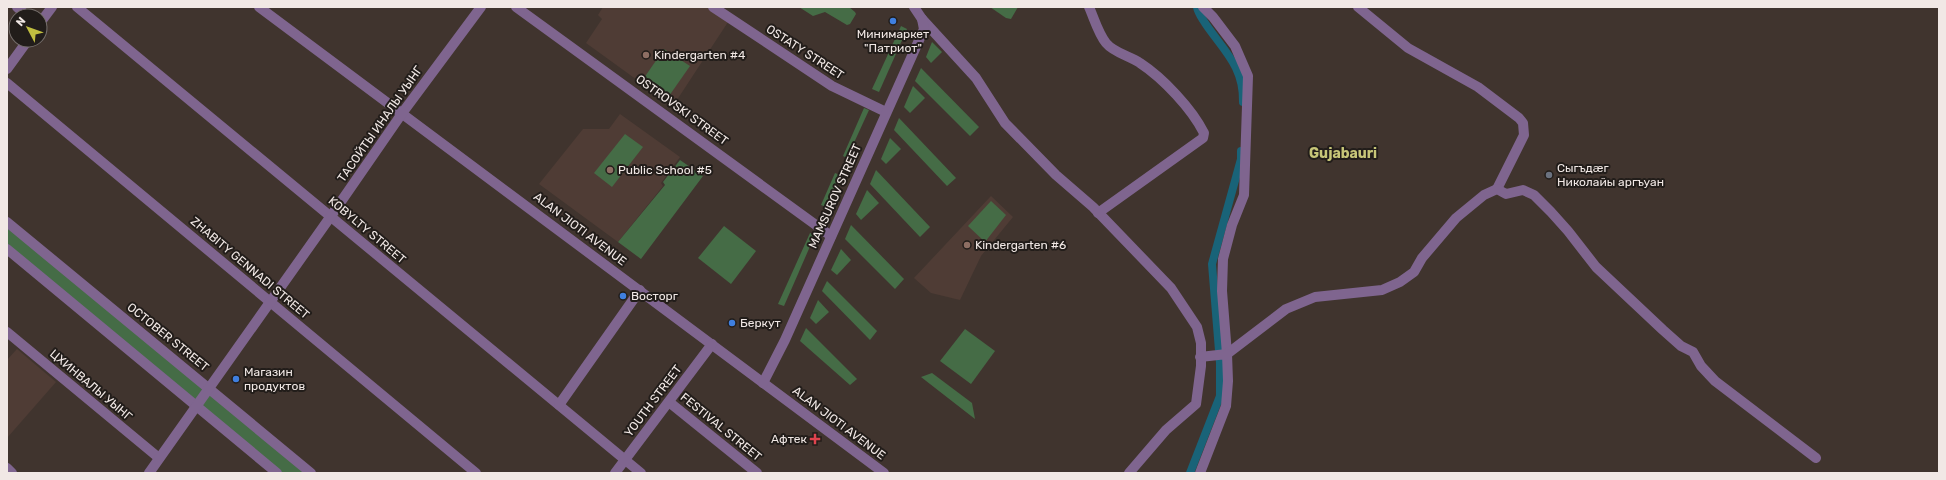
<svg xmlns="http://www.w3.org/2000/svg" width="1946" height="480" viewBox="0 0 1946 480" font-family="Rubik,sans-serif">
	<style>
		.built { fill: #4f3c35 }
		.green { fill: #456c46 }
		.lines { fill: none; stroke-linecap: round; stroke-linejoin: round }
		.canal { stroke: #196378; stroke-width: 8 }
		.minor { stroke: #7f658f; stroke-width: 10 }
		.shop-dot { fill: #3f7fe0; stroke: #221d1a; stroke-width: 1.5 }
		.education-dot { fill: #8d6e63; stroke: #221d1a; stroke-width: 1.5 }
		.worship-dot { fill: #6b7280; stroke: #221d1a; stroke-width: 1.5 }
		.health-dot { fill: #e0444e; stroke: #221d1a; stroke-width: 1.5 }
		.labels { text-anchor: middle; stroke-width: 4; stroke-linejoin: round; paint-order: stroke }
		.poi-label { font-size: 12px; fill: #f1e8e5; stroke: #221d1a; text-anchor: start }
		.street-label { font-size: 12px; fill: #f1e8e5; stroke: #221d1a }
		.quarter-label { font-size: 14px; font-weight: bold; fill: #c7c678; stroke: #221d1a }
	</style>
	<rect width="100%" height="100%" fill="#40342e"/>
	<g class="built">
		<path d="M 603,7 L 711,7 L 730,19 L 673,106 L 586,43 L 602,19 L 598,15 Z"/>
		<path d="M 620,114 L 680,157 L 661,183 L 663,186 L 618,242 L 539,184 L 583,129 L 609,129 Z"/>
		<path d="M 991,196 L 1013,217 L 981,256 L 960,300 L 931,293 L 914,278 Z"/>
		<path d="M 17,349 L 56,382 L 7,438 L 7,360 Z"/>
	</g>
	<g class="green">
		<path d="M 799,7 L 849,7 L 855,12 L 856,14 L 850,24 L 847,25 L 825,12 L 813,16 Z"/>
		<path d="M 990,7 L 1018,7 L 1011,19 L 1006,18 Z"/>
		<path d="M 901,26 L 907,29 L 879,92 L 872,89 Z"/>
		<path d="M 932,42 L 942,52 L 931,63 L 926,57 Z"/>
		<path d="M 664,49 L 690,66 L 669,96 L 644,78 Z"/>
		<path d="M 921,68 L 979,127 L 970,136 L 915,81 Z"/>
		<path d="M 913,86 L 925,98 L 910,113 L 904,107 Z"/>
		<path d="M 864,108 L 869,110 L 847,158 L 843,156 Z"/>
		<path d="M 899,118 L 956,178 L 947,186 L 894,130 Z"/>
		<path d="M 625,134 L 643,147 L 612,187 L 594,173 Z"/>
		<path d="M 890,138 L 901,149 L 886,164 L 881,159 Z"/>
		<path d="M 680,160 L 703,176 L 641,259 L 618,242 L 665,185 L 663,182 Z"/>
		<path d="M 876,170 L 930,227 L 920,237 L 870,184 Z"/>
		<path d="M 835,173 L 840,175 L 826,207 L 821,205 Z"/>
		<path d="M 867,190 L 879,203 L 861,220 L 856,214 Z"/>
		<path d="M 991,201 L 1006,215 L 985,242 L 968,226 Z"/>
		<path d="M 7,225 L 204,387 L 196,400 L 7,245 Z"/>
		<path d="M 851,225 L 904,279 L 895,289 L 845,239 Z"/>
		<path d="M 724,226 L 756,251 L 731,284 L 698,258 Z"/>
		<path d="M 810,233 L 815,235 L 784,306 L 778,304 Z"/>
		<path d="M 841,249 L 851,260 L 837,275 L 831,270 Z"/>
		<path d="M 827,281 L 877,331 L 870,340 L 822,291 Z"/>
		<path d="M 818,300 L 829,312 L 816,324 L 810,318 Z"/>
		<path d="M 806,328 L 857,379 L 850,385 L 800,341 Z"/>
		<path d="M 965,329 L 995,351 L 971,384 L 940,361 Z"/>
		<path d="M 932,373 L 972,403 L 975,419 L 921,377 Z"/>
		<path d="M 209,394 L 306,473 L 281,473 L 201,407 Z"/>
	</g>
	<g class="lines">
		<g class="canal">
			<path d="M 1197,7 C 1198,13 1202,18 1205,23 C 1223,50 1244,66 1243,102"/>
			<path d="M 1190,473 L 1220,396 L 1220,363 L 1212,264 L 1241,159 L 1241,151"/>
		</g>
		<g class="minor">
			<path d="M 17,7 L 27,16"/>
			<path d="M 77,7 L 641,473"/>
			<path d="M 259,7 L 884,473"/>
			<path d="M 516,7 L 831,236"/>
			<path d="M 713,7 L 832,86 L 886,112"/>
			<path d="M 914,7 L 922,19 L 976,78 L 1005,123 L 1056,175 L 1093,207 L 1171,288 L 1197,327 L 1201,343 L 1201,366 L 1196,404 L 1166,430 L 1129,473"/>
			<path d="M 1089,7 C 1094,18 1098,33 1106,43 C 1114,53 1130,56 1140,63 C 1163,78 1192,109 1204,133 L 1203,138 L 1098,213"/>
			<path d="M 1203,7 L 1213,17 L 1235,46 L 1248,76 L 1244,195 L 1232,225 L 1223,259 L 1222,291 L 1227,354"/>
			<path d="M 1358,7 L 1408,48 L 1478,87 L 1519,118 L 1523,123 L 1524,135 L 1497,189"/>
			<path d="M 40,23 L 52,7"/>
			<path d="M 7,69 L 28,40"/>
			<path d="M 7,83 L 476,473"/>
			<path d="M 7,222 L 311,473"/>
			<path d="M 7,249 L 277,473"/>
			<path d="M 7,332 L 159,458"/>
			<path d="M 1227,354 L 1286,309 L 1315,297 L 1382,290 L 1400,282 L 1414,272 L 1422,258 L 1456,218 L 1484,195 L 1497,189 L 1506,194 L 1523,190 L 1534,195 L 1551,212 L 1568,231 L 1596,267 L 1663,330 L 1681,346 L 1693,352 L 1701,366 L 1715,381 L 1816,458"/>
			<path d="M 763,383 L 785,340 L 924,29 L 922,19"/>
			<path d="M 669,402 L 757,473"/>
			<path d="M 559,405 L 640,290"/>
			<path d="M 7,468 L 12,473"/>
			<path d="M 149,473 L 331,216 L 403,112 L 481,7"/>
			<path d="M 615,473 L 712,344"/>
			<path d="M 1200,473 L 1226,406 L 1228,381 L 1227,354 L 1200,357"/>
		</g>
	</g>
	<g class="shop-dot">
		<circle cx="893" cy="21" r="4"/>
		<circle cx="623" cy="296" r="4"/>
		<circle cx="732" cy="323" r="4"/>
		<circle cx="236" cy="379" r="4"/>
	</g>
	<g class="education-dot">
		<circle cx="646" cy="55" r="4"/>
		<circle cx="610" cy="170" r="4"/>
		<circle cx="967" cy="245" r="4"/>
	</g>
	<circle class="worship-dot" cx="1549" cy="175" r="4"/>
	<path class="health-dot" d="M813 433h4v4h4v4h-4v4h-4v-4h-4v-4h4z"/>
	<g class="labels">
		<g class="poi-label">
			<text x="893" y="38" text-anchor="middle">Минимаркет<tspan x="893" dy="14">"Патриот"</tspan></text>
			<text x="654" y="59">Kindergarten #4</text>
			<text x="1557" y="172">Сыгъдæг<tspan x="1557" dy="14">Николайы аргъуан</tspan></text>
			<text x="618" y="174">Public School #5</text>
			<text x="975" y="249">Kindergarten #6</text>
			<text x="631" y="300">Восторг</text>
			<text x="740" y="327">Беркут</text>
			<text x="244" y="376">Магазин<tspan x="244" dy="14">продуктов</tspan></text>
			<text x="807" y="443" text-anchor="end">Афтек</text>
		</g>
		<g class="street-label">
			<text transform="translate(805 52) rotate(33)" y="4">OSTATY STREET</text>
			<text transform="translate(682 110) rotate(36)" y="4">OSTROVSKI STREET</text>
			<text transform="translate(380 124) rotate(-55)" y="4">ТАСОЙТЫ ИНАЛЫ УЫНГ</text>
			<text transform="translate(835 196) rotate(-66)" y="4">MAMSUROV STREET</text>
			<text transform="translate(580 229) rotate(37)" y="4">ALAN JIOTI AVENUE</text>
			<text transform="translate(367 230) rotate(40)" y="4">KOBYLTY STREET</text>
			<text transform="translate(250 268) rotate(40)" y="4">ZHABITY GENNADI STREET</text>
			<text transform="translate(168 337) rotate(39)" y="4">OCTOBER STREET</text>
			<text transform="translate(91 385) rotate(40)" y="4">ЦХИНВАЛЫ УЫНГ</text>
			<text transform="translate(653 401) rotate(-53)" y="4">YOUTH STREET</text>
			<text transform="translate(839 423) rotate(37)" y="4">ALAN JIOTI AVENUE</text>
			<text transform="translate(721 427) rotate(39)" y="4">FESTIVAL STREET</text>
		</g>
		<g class="quarter-label">
			<text x="1343" y="158">Gujabauri</text>
		</g>
	</g>
	<rect width="1946" height="480" fill="none" stroke="#f1e8e5" stroke-width="16"/>
	<g transform="translate(28 28) rotate(311)"><circle r="19" fill="#221d1a" stroke="#756e6b"/>
	<path d="M0-3L7 15L0 10L-7 15Z" fill="#c1be40"/>
	<text y="-6" font-size="11" font-weight="bold" text-anchor="middle" fill="#f1e8e5">N</text>
	</g>
</svg>
